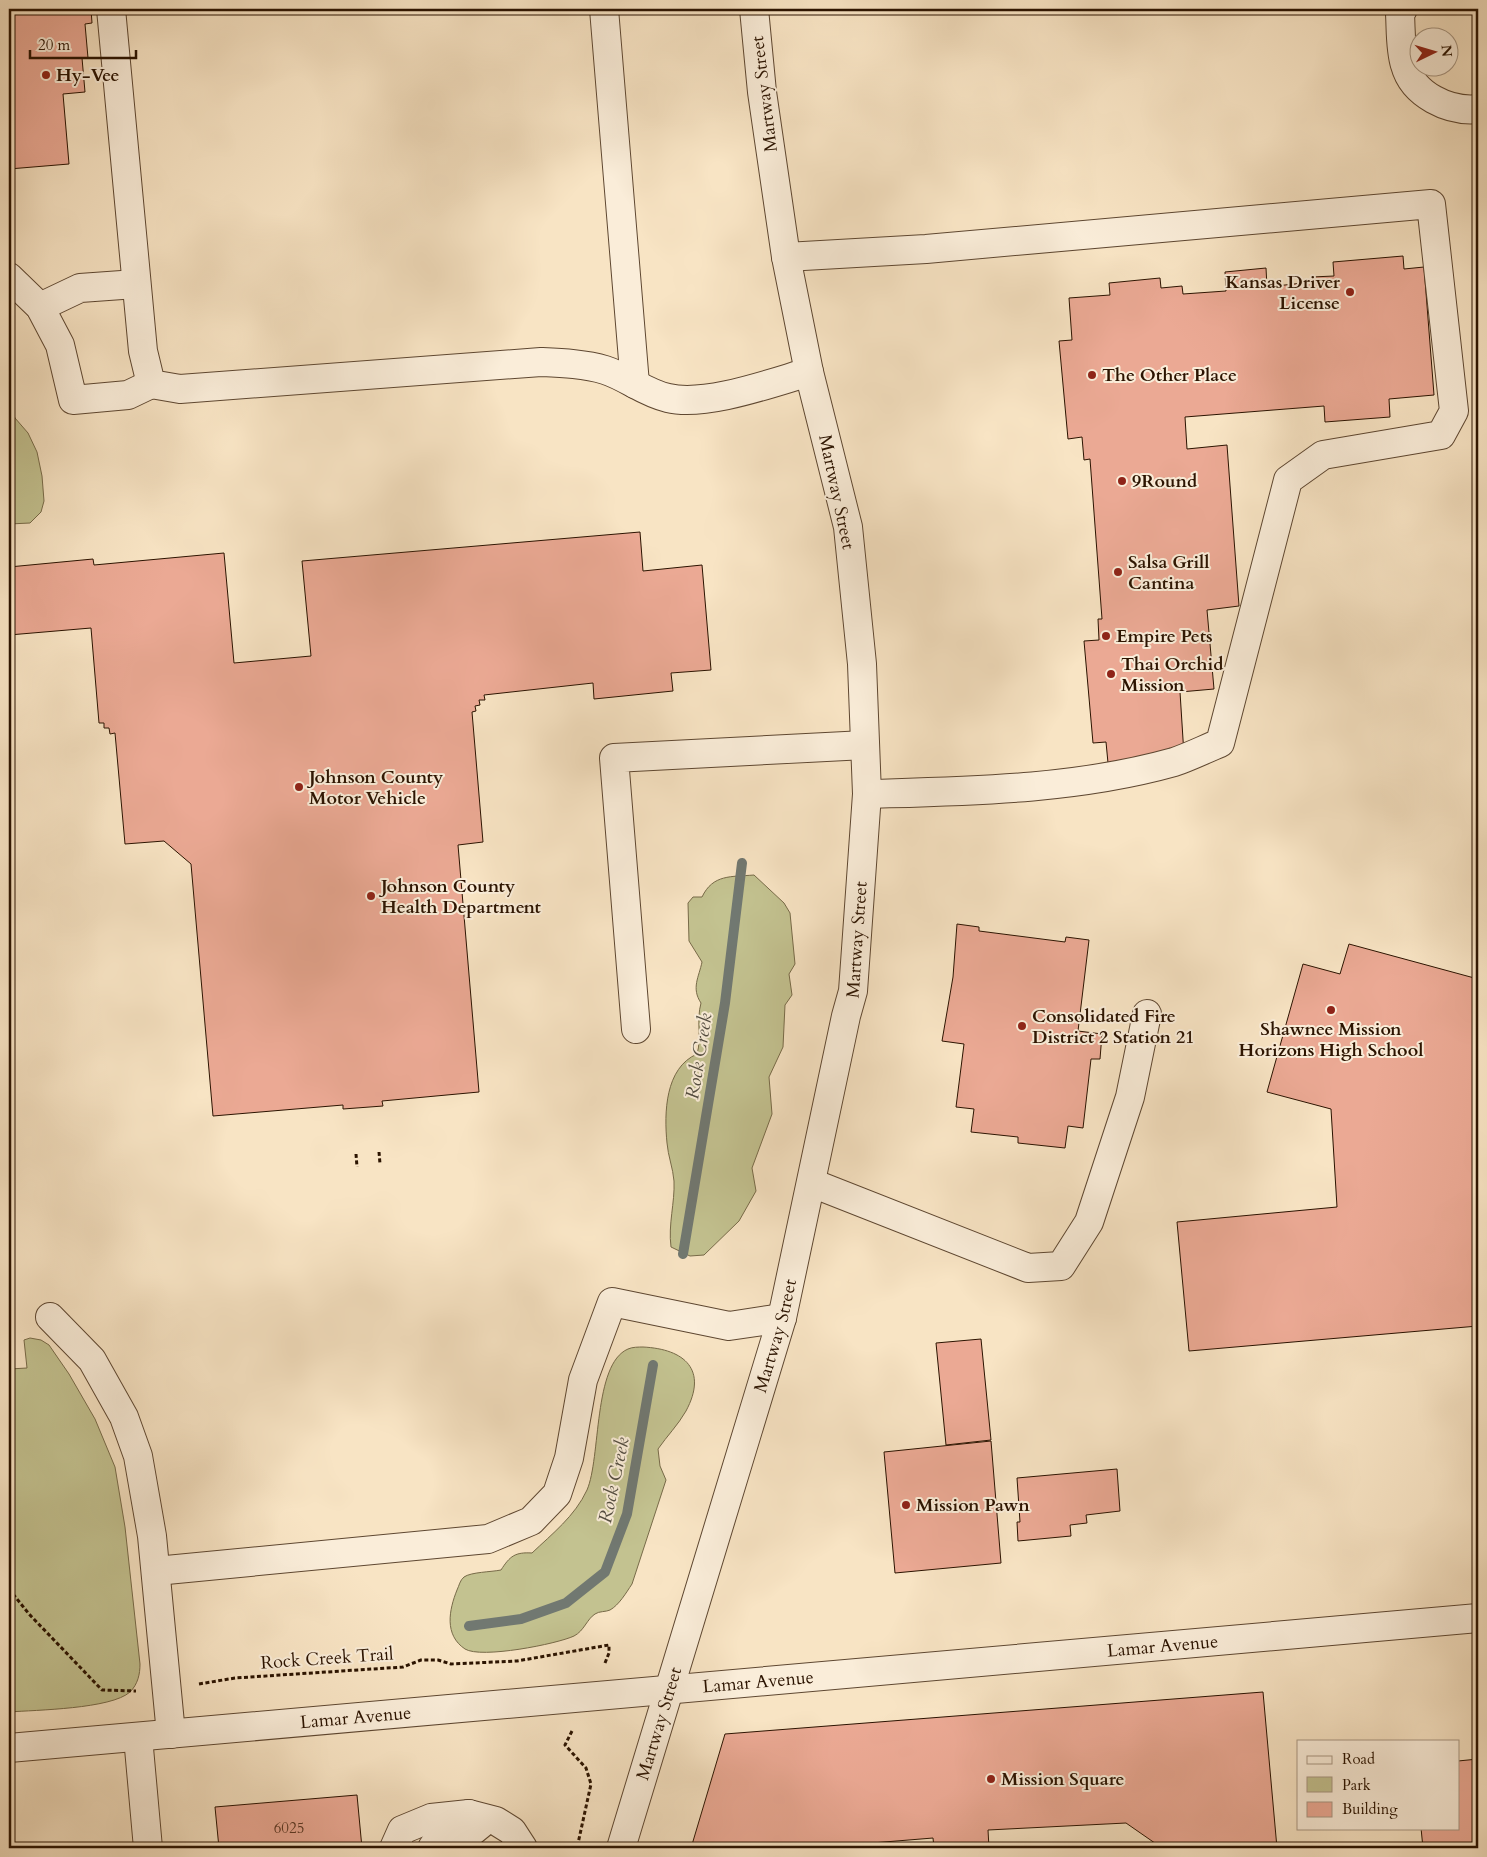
<svg xmlns="http://www.w3.org/2000/svg" width="1487" height="1857" viewBox="0 0 1487 1857" font-family="Cardo,serif">
	<style>
		.green { fill: #c3c290; stroke: #776a48 }
		.lines { fill: none; stroke-linecap: round; stroke-linejoin: round }
		.stream { stroke: #717871; stroke-width: 10 }
		.building { fill: #eba994; stroke: #2b1300 }
		.minor-casing { stroke: #5e4731; stroke-width: 30 }
		.path { stroke: #2b1300; stroke-width: 3; stroke-dasharray: 4 2.5; stroke-linecap: butt }
		.minor { stroke: #faedd9; stroke-width: 28 }
		.poi-dot { fill: #8f2418; stroke: #faedd9; stroke-width: 2 }
		.labels { text-anchor: middle; stroke-width: 4; stroke-linejoin: round; paint-order: stroke }
		.number-label { font-size: 15px; fill: #5b3825 }
		.poi-label { font-size: 18px; font-weight: bold; fill: #2b1300; stroke: #faedd9; text-anchor: start }
		.street-label { font-size: 18px; fill: #2b1300; stroke: #faedd9 }
		.water-label { font-size: 19px; font-style: italic; fill: #544e42; stroke: #faedd9 }
	</style>
	<rect width="100%" height="100%" fill="#f8e4c4"/>
	<filter id="stains"><feTurbulence type="fractalNoise" baseFrequency=".004" numOctaves="4"/><feColorMatrix values="0 0 0 0 .2 0 0 0 0 .09 0 0 0 0 .02 0 0 0 .5 -.17"/></filter>
	<radialGradient id="worn" r=".72"><stop offset=".6" stop-color="#630" stop-opacity="0"/><stop offset="1" stop-color="#630" stop-opacity=".3"/></radialGradient>
	<g class="green">
		<path d="M 9,401 L 15,418 L 28,433 L 37,452 L 42,476 L 44,501 L 41,512 L 30,523 L 9,524 Z"/>
		<path d="M 754,875 L 784,903 L 790,913 L 795,964 L 789,974 L 792,995 L 785,1005 L 783,1047 L 769,1077 L 772,1114 L 752,1168 L 756,1191 L 739,1221 L 704,1255 L 690,1256 L 671,1247 C 668,1224 675,1203 674,1181 C 673,1168 668,1156 667,1143 C 664,1113 665,1068 697,1054 C 702,1038 696,1021 701,1003 C 691,988 699,977 702,962 L 689,941 L 688,903 L 693,897 L 702,897 C 713,874 731,877 754,875 Z"/>
		<path d="M 30,1338 L 41,1340 L 49,1345 L 69,1374 L 95,1419 L 115,1467 L 125,1527 L 140,1664 C 140,1674 138,1684 130,1692 C 111,1709 36,1710 9,1712 L 9,1369 L 27,1368 L 24,1340 Z"/>
		<path d="M 643,1347 C 685,1349 708,1370 686,1411 C 678,1425 667,1436 658,1449 L 660,1466 L 666,1480 L 632,1584 C 626,1593 619,1605 610,1610 C 606,1612 599,1611 595,1614 C 587,1619 584,1631 574,1636 C 557,1644 481,1659 465,1649 C 444,1635 449,1610 457,1590 C 459,1586 460,1580 464,1577 C 471,1572 491,1572 501,1570 C 510,1556 515,1552 532,1553 C 552,1534 575,1516 587,1490 C 601,1458 593,1364 628,1349 C 632,1347 639,1347 643,1347 Z"/>
	</g>
	<g class="lines">
		<g class="stream">
			<path d="M 683,1254 L 725,1003 L 742,863"/>
			<path d="M 469,1626 L 521,1619 L 566,1603 L 605,1572 L 627,1514 L 653,1365"/>
		</g>
	</g>
	<g class="building">
		<path d="M 9,9 L 91,9 L 92,23 L 85,24 L 88,58 L 82,58 L 85,92 L 63,94 L 69,164 L 9,169 Z"/>
		<path d="M 1403,256 L 1404,269 L 1424,267 L 1434,395 L 1389,399 L 1390,417 L 1325,422 L 1324,406 L 1185,417 L 1187,449 L 1227,445 L 1239,606 L 1207,610 L 1214,689 L 1180,692 L 1184,755 L 1108,763 L 1106,742 L 1093,743 L 1084,641 L 1099,640 L 1098,619 L 1102,619 L 1090,459 L 1084,460 L 1082,437 L 1068,439 L 1059,341 L 1072,340 L 1069,298 L 1110,295 L 1109,283 L 1160,278 L 1161,288 L 1182,286 L 1183,294 L 1226,291 L 1225,272 L 1266,268 L 1267,287 L 1312,282 L 1312,277 L 1334,276 L 1333,262 Z"/>
		<path d="M 640,532 L 643,571 L 702,565 L 711,670 L 671,673 L 673,691 L 594,699 L 593,683 L 484,695 L 485,700 L 479,700 L 480,705 L 475,706 L 476,711 L 472,712 L 483,842 L 458,845 L 479,1092 L 382,1101 L 383,1106 L 343,1109 L 343,1105 L 213,1116 L 191,864 L 164,841 L 125,844 L 115,733 L 110,734 L 109,728 L 104,728 L 104,723 L 99,723 L 91,628 L 9,635 L 9,567 L 93,559 L 94,565 L 224,553 L 234,663 L 311,656 L 302,561 Z"/>
		<path d="M 957,924 L 979,927 L 979,931 L 1065,942 L 1066,937 L 1089,940 L 1078,1031 L 1102,1034 L 1100,1059 L 1091,1059 L 1083,1128 L 1068,1126 L 1065,1148 L 1018,1143 L 1018,1137 L 971,1132 L 974,1109 L 956,1107 L 964,1044 L 942,1041 L 953,977 Z"/>
		<path d="M 1349,944 L 1478,979 L 1478,1326 L 1189,1351 L 1177,1222 L 1337,1207 L 1331,1109 L 1267,1092 L 1303,964 L 1340,974 Z"/>
		<path d="M 981,1339 L 991,1440 L 946,1445 L 936,1343 Z"/>
		<path d="M 991,1441 L 1001,1563 L 895,1573 L 884,1452 Z"/>
		<path d="M 1117,1469 L 1120,1511 L 1086,1515 L 1087,1523 L 1070,1525 L 1071,1536 L 1018,1541 L 1017,1522 L 1020,1522 L 1017,1478 Z"/>
		<path d="M 1263,1692 L 1277,1848 L 1162,1848 L 1126,1823 L 988,1830 L 989,1848 L 934,1848 L 933,1838 L 811,1848 L 691,1848 L 725,1734 Z"/>
		<path d="M 1478,1759 L 1478,1848 L 1423,1848 L 1421,1828 L 1458,1828 L 1458,1761 Z"/>
		<path d="M 357,1795 L 362,1848 L 219,1848 L 215,1807 Z"/>
	</g>
	<g class="lines">
		<defs>
			<g id="minor">
				<path d="M 111,9 L 143,351 L 151,384 L 180,389 L 541,362 C 562,363 585,364 605,370 C 627,377 645,393 668,398 C 706,407 771,383 809,372"/>
				<path d="M 604,9 L 635,384"/>
				<path d="M 1403,9 L 1400,14 C 1401,30 1400,49 1405,65 C 1413,95 1449,112 1478,109"/>
				<path d="M 786,257 L 926,249 L 1431,204 L 1454,411 L 1441,435 L 1323,455 L 1288,480 L 1220,743 C 1205,749 1189,757 1174,762 C 1074,790 969,791 867,794"/>
				<path d="M 9,277 L 40,307 L 60,345 L 73,400 L 128,395 L 151,384"/>
				<path d="M 40,307 L 80,288 L 136,284"/>
				<path d="M 636,1029 L 614,758 L 865,745"/>
				<path d="M 812,1183 L 1028,1268 L 1061,1266 L 1089,1222 L 1130,1097 L 1147,1014"/>
				<path d="M 50,1317 L 92,1360 L 124,1417 L 138,1456 L 152,1536 L 171,1734"/>
				<path d="M 156,1571 L 488,1539 L 531,1521 L 557,1494 L 569,1458 L 583,1380 L 612,1302 L 729,1326 L 782,1318"/>
				<path d="M 138,1737 L 148,1848"/>
				<path id="s1" d="M 9,1748 L 1478,1618"/>
				<path d="M 394,1848 L 402,1830 L 431,1818 L 469,1814 L 496,1821 L 512,1831 L 523,1848"/>
				<path d="M 432,1848 L 445,1829 L 469,1814"/>
				<path d="M 457,1848 L 459,1842 L 486,1820"/>
				<path id="s2" d="M 621,1848 L 782,1318 L 846,1016 L 853,991 L 867,794 L 862,664 L 848,527 L 809,372 L 786,257 L 762,92 L 754,9"/>
			</g>
		</defs>
		<use href="#minor" class="minor-casing"/>
		<g class="path">
			<path d="M 379,1152 L 380,1164"/>
			<path d="M 356,1154 L 357,1167"/>
			<path d="M 9,1589 L 29,1614 L 102,1690 L 136,1691"/>
			<path d="M 199,1684 L 235,1678 L 403,1667 L 421,1660 L 438,1660 L 451,1664 L 517,1661 L 609,1645 L 609,1653 L 605,1663"/>
			<path d="M 572,1731 L 565,1745 L 586,1768 L 591,1784 L 577,1848"/>
		</g>
		<use href="#minor" class="minor"/>
	</g>
	<g class="poi-dot">
		<circle cx="46" cy="75" r="5"/>
		<circle cx="1350" cy="292" r="5"/>
		<circle cx="1092" cy="375" r="5"/>
		<circle cx="1122" cy="481" r="5"/>
		<circle cx="1118" cy="572" r="5"/>
		<circle cx="1106" cy="636" r="5"/>
		<circle cx="1111" cy="674" r="5"/>
		<circle cx="299" cy="787" r="5"/>
		<circle cx="371" cy="896" r="5"/>
		<circle cx="1331" cy="1010" r="5"/>
		<circle cx="1022" cy="1026" r="5"/>
		<circle cx="906" cy="1505" r="5"/>
		<circle cx="991" cy="1779" r="5"/>
	</g>
	<g class="labels">
		<g class="number-label">
			<text x="289" y="1833">6025</text>
		</g>
		<g class="poi-label">
			<text x="56" y="81">Hy-Vee</text>
			<text x="1340" y="288" text-anchor="end">Kansas Driver<tspan x="1340" dy="21">License</tspan></text>
			<text x="1102" y="381">The Other Place</text>
			<text x="1132" y="487">9Round</text>
			<text x="1128" y="568">Salsa Grill<tspan x="1128" dy="21">Cantina</tspan></text>
			<text x="1116" y="642">Empire Pets</text>
			<text x="1121" y="670">Thai Orchid<tspan x="1121" dy="21">Mission</tspan></text>
			<text x="309" y="783">Johnson County<tspan x="309" dy="21">Motor Vehicle</tspan></text>
			<text x="381" y="892">Johnson County<tspan x="381" dy="21">Health Department</tspan></text>
			<text x="1032" y="1022">Consolidated Fire<tspan x="1032" dy="21">District 2 Station 21</tspan></text>
			<text x="1331" y="1035" text-anchor="middle">Shawnee Mission<tspan x="1331" dy="21">Horizons High School</tspan></text>
			<text x="916" y="1511">Mission Pawn</text>
			<text x="1001" y="1785">Mission Square</text>
		</g>
		<g class="street-label">
			<text transform="translate(764 94) rotate(-97)" y="6">Martway Street</text>
			<text transform="translate(837 492) rotate(78)" y="6">Martway Street</text>
			<text dy="6" stroke="none"><textPath href="#s2" startOffset="940">Martway Street</textPath></text>
			<text dy="6" stroke="none"><textPath href="#s2" startOffset="535">Martway Street</textPath></text>
			<text dy="6" stroke="none"><textPath href="#s1" startOffset="1158">Lamar Avenue</textPath></text>
			<text transform="translate(327 1658) rotate(-4)" y="6">Rock Creek Trail</text>
			<text dy="6" stroke="none"><textPath href="#s1" startOffset="752">Lamar Avenue</textPath></text>
			<text dy="6" stroke="none"><textPath href="#s1" startOffset="348">Lamar Avenue</textPath></text>
			<text dy="6" stroke="none"><textPath href="#s2" startOffset="130">Martway Street</textPath></text>
		</g>
		<g class="water-label">
			<text transform="translate(698 1056) rotate(-81)" y="7">Rock Creek</text>
			<text transform="translate(613 1480) rotate(-78)" y="7">Rock Creek</text>
		</g>
	</g>
	<rect width="1487" height="1857" fill="none" stroke="#f8e4c4" stroke-width="30"/>
	<rect x="10" y="10" width="1467" height="1837" fill="none" stroke="#2b1300" stroke-width="2.5"/>
	<rect x="15" y="15" width="1457" height="1827" fill="none" stroke="#2b1300"/>
	<rect x="1297" y="1740" width="162" height="90" fill="#faedd9" stroke="#a79682"/>
	<rect x="1307" y="1756" width="25" height="8" fill="#faedd9" stroke="#a79682"/>
	<text x="1342" y="1764" font-size="15" fill="#2b1300">Road</text>
	<rect x="1307" y="1777" width="25" height="15" fill="#c3c290" stroke="#a79682"/>
	<text x="1342" y="1790" font-size="15" fill="#2b1300">Park</text>
	<rect x="1307" y="1802" width="25" height="15" fill="#eba994" stroke="#a79682"/>
	<text x="1342" y="1814" font-size="15" fill="#2b1300">Building</text>
	<g transform="translate(1434 52) rotate(85)"><circle r="24" fill="#faedd9" stroke="#a79682"/>
	<path d="M0-4L9 19L0 12L-9 19Z" fill="#8f2418"/>
	<text y="-8" font-size="14" font-weight="bold" text-anchor="middle" fill="#2b1300">N</text>
	</g>
	<path d="M30 50v8h106v-8" fill="none" stroke="#2b1300" stroke-width="2.5"/>
	<text x="38" y="50" font-size="15" fill="#2b1300" stroke="#faedd9" stroke-width="4" paint-order="stroke">20 m</text>
	<rect width="100%" height="100%" filter="url(#stains)"/>
	<rect width="100%" height="100%" fill="url(#worn)"/>
</svg>
